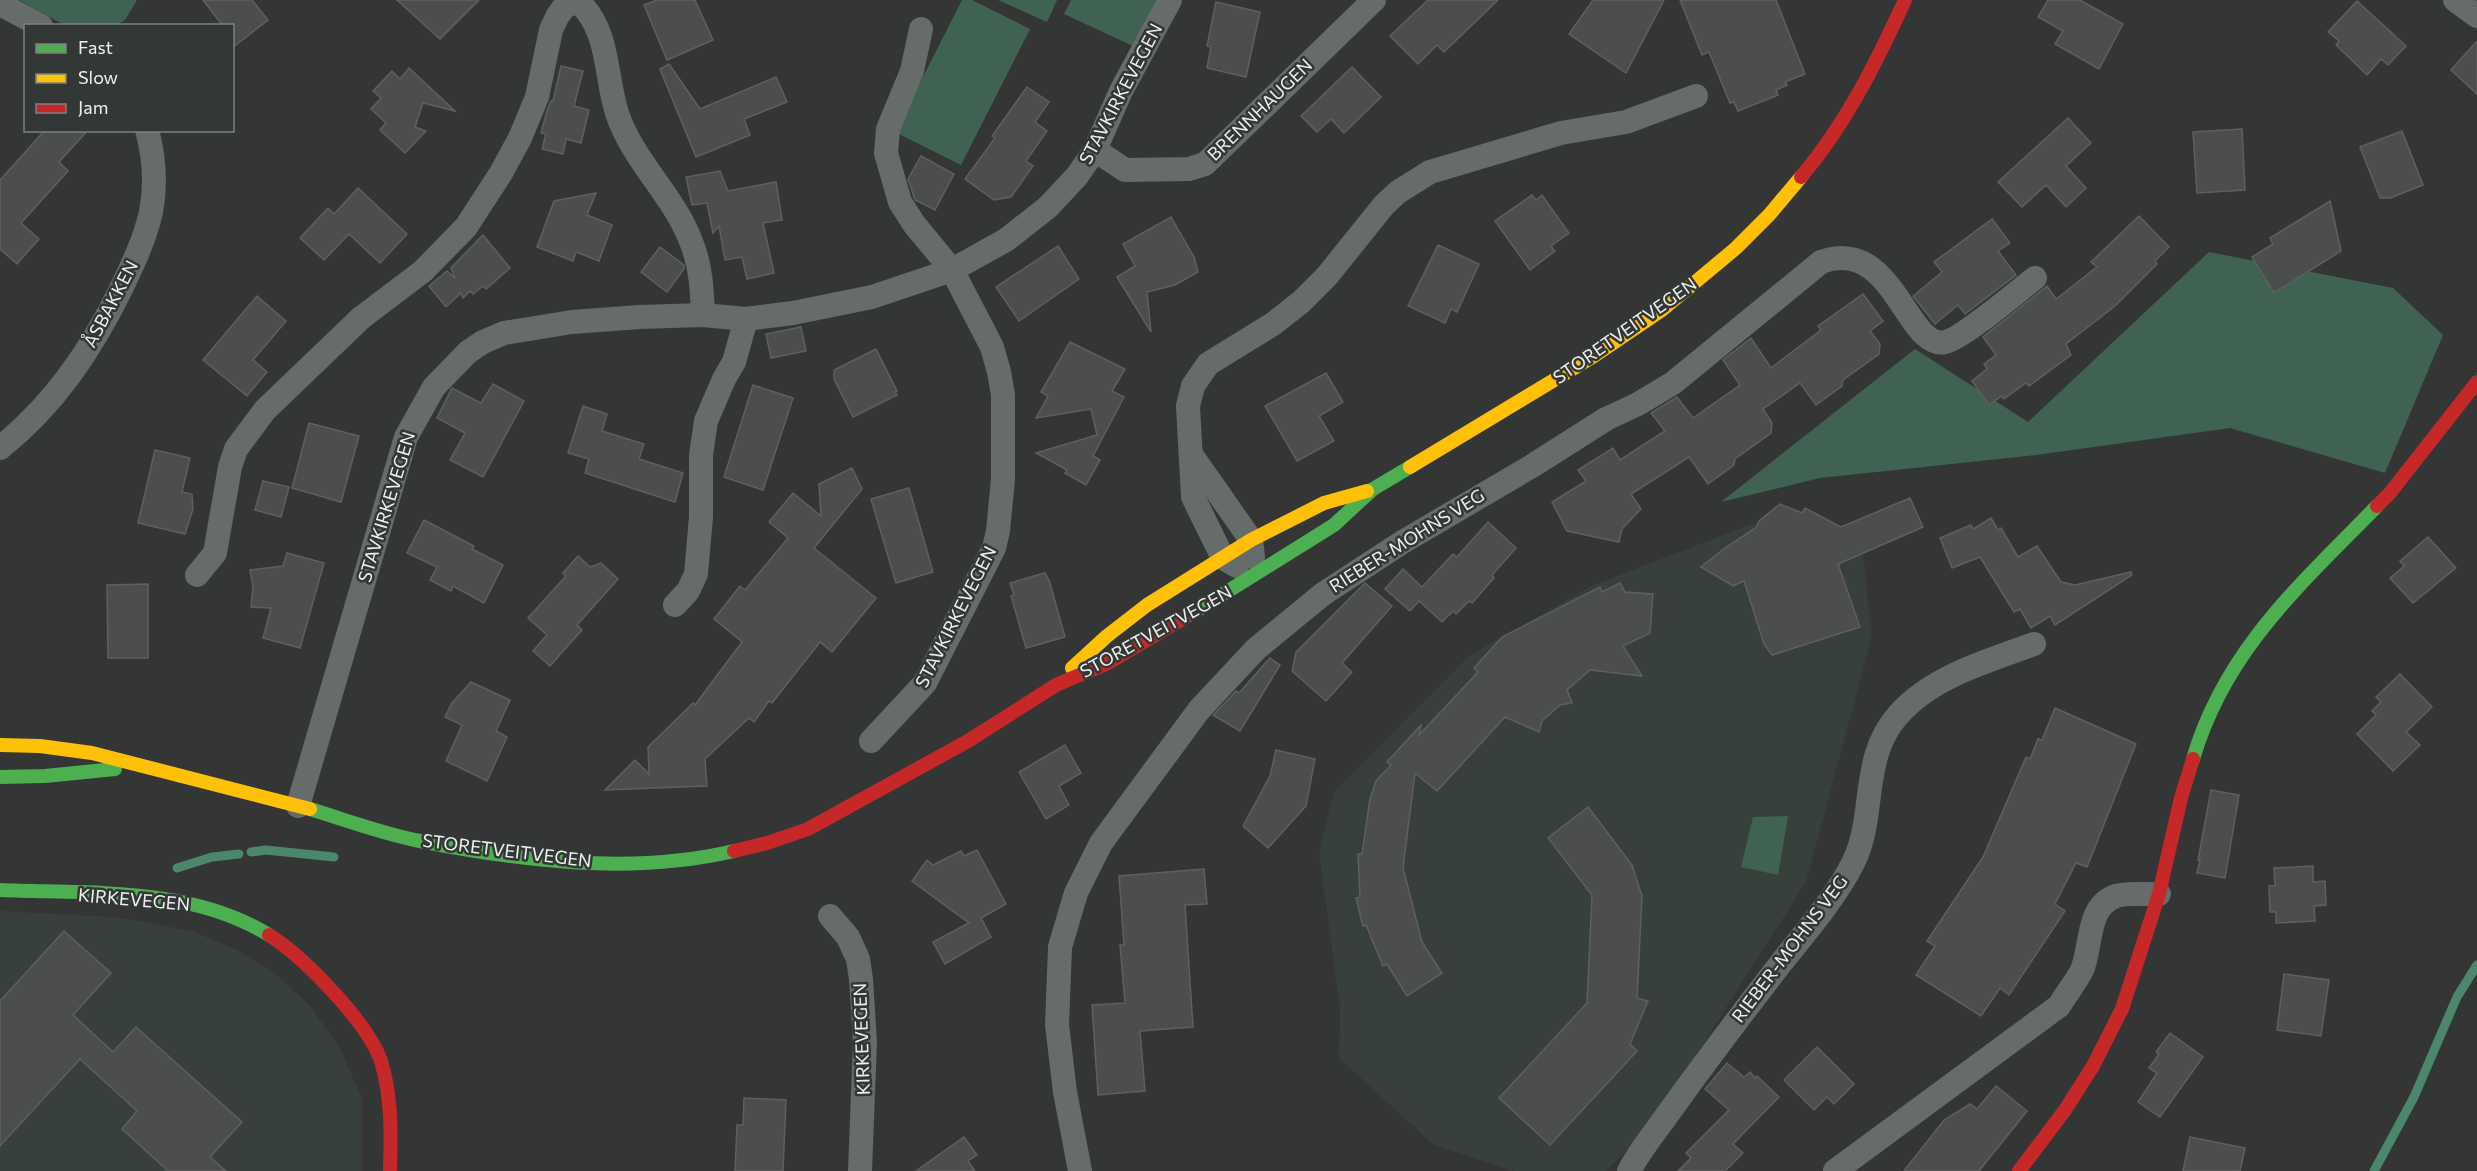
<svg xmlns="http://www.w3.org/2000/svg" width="2477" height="1171" viewBox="0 0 2477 1171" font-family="Commissioner,sans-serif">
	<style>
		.built { fill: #37403b }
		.green { fill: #3f6253 }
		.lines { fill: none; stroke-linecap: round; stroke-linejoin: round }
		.stream { stroke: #4a876d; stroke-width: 9 }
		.building { fill: #4c4e4d; stroke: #5e605f; stroke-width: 1.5 }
		.street { stroke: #656c69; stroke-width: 24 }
		.fast { stroke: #4caf50; stroke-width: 14 }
		.slow { stroke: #ffc107; stroke-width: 14 }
		.jam { stroke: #c62828; stroke-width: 14 }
		.labels { text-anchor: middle; stroke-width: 5; stroke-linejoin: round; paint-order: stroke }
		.street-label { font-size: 18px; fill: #edf0ef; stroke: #333735 }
	</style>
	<rect width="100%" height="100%" fill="#343635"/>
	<g class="built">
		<path d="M 1765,519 L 1860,527 L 1872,636 L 1806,882 L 1648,1130 L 1606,1171 L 1514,1171 L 1434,1145 L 1339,1058 L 1340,1008 L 1319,853 L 1334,792 L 1469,656 L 1591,586 Z"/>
		<path d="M 0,911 L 115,917 L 192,931 L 237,950 L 275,973 L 310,1006 L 340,1048 L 362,1099 L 362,1171 L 0,1171 Z"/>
	</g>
	<g class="green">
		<path d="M 19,0 L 137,0 L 125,20 L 116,26 L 64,25 Z"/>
		<path d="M 962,0 L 972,0 L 1030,29 L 961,165 L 895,132 Z"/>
		<path d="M 998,0 L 1057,0 L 1047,22 Z"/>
		<path d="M 1071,0 L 1156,0 L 1135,47 L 1064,14 Z"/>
		<path d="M 2209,252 L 2393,288 L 2443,335 L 2385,473 L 2230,428 L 2036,455 L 1820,478 L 1721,502 L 1915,349 L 2028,422 Z"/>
		<path d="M 1788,816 L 1778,875 L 1741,867 L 1753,817 Z"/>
	</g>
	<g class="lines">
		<g class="stream">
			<path d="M 251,852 L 266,850 L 334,857"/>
			<path d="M 177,868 L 212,857 L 239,854"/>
			<path d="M 2374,1171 L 2414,1097 L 2457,997 L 2477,965"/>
		</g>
	</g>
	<g class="building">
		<path d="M 203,0 L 252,0 L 268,20 L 232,48 L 232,26 L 223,26 Z"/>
		<path d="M 397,0 L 479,0 L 440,39 Z"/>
		<path d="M 657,0 L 695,0 L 713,40 L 667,60 L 644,5 Z"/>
		<path d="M 1428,0 L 1498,0 L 1444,52 L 1437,45 L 1418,64 L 1390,36 Z"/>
		<path d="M 1593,0 L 1664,0 L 1626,73 L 1569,34 Z"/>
		<path d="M 1680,0 L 1776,0 L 1805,74 L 1785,82 L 1787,85 L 1776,90 L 1778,95 L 1738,111 L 1734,102 L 1730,103 L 1709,52 L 1702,55 Z"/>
		<path d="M 2048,0 L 2080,0 L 2123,24 L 2099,69 L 2055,44 L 2063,31 L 2038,17 Z"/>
		<path d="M 2357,1 L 2406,46 L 2388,65 L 2381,59 L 2367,75 L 2336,45 L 2339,41 L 2328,32 Z"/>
		<path d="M 1216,2 L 1260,12 L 1246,77 L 1207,68 L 1211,47 L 1207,46 Z"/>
		<path d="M 2477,41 L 2477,94 L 2451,70 Z"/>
		<path d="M 669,64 L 700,109 L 776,77 L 787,102 L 744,119 L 750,135 L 696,157 L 660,69 Z"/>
		<path d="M 561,66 L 583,71 L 574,106 L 589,110 L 581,143 L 566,139 L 563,154 L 542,149 L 546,134 L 541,133 L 547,111 L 551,101 L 553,101 Z"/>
		<path d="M 1352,67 L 1381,97 L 1344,133 L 1331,119 L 1317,132 L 1301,116 Z"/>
		<path d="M 409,68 L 455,111 L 423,103 L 415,127 L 426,131 L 405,153 L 380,130 L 386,123 L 371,109 L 381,98 L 373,91 L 392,71 L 400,79 Z"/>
		<path d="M 1027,87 L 1049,102 L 1035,122 L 1047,131 L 1026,161 L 1033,166 L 1011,197 L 994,200 L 965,179 L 995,138 L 992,136 Z"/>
		<path d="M 2068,118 L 2091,143 L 2066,166 L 2086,188 L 2066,207 L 2046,185 L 2022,207 L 1998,182 Z"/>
		<path d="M 2242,129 L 2245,190 L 2197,193 L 2193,132 Z"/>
		<path d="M 45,130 L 88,130 L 59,162 L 68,171 L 21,223 L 39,239 L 17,264 L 0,249 L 0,180 Z"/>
		<path d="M 2402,131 L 2423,185 L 2390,198 L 2380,198 L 2360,147 Z"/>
		<path d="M 921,156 L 954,174 L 935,210 L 915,200 L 908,179 Z"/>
		<path d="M 720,171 L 728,191 L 776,182 L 782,220 L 763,223 L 774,273 L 747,279 L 742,257 L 725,260 L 719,226 L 713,233 L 707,203 L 692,205 L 686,177 Z"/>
		<path d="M 358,188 L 407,234 L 380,263 L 349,234 L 324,260 L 300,238 L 328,208 L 334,214 Z"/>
		<path d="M 596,193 L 587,215 L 612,225 L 599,261 L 576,252 L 573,261 L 537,247 L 554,201 Z"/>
		<path d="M 1532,195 L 1536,200 L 1542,195 L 1569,233 L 1551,246 L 1555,251 L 1530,270 L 1495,221 Z"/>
		<path d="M 2330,201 L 2341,251 L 2274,293 L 2252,257 L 2273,244 L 2270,238 Z"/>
		<path d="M 2139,216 L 2169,247 L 2155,261 L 2157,264 L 2115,306 L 2066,344 L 2071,355 L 2029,386 L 2026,383 L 2004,399 L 2002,396 L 1989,405 L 1972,381 L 1987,369 L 1984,364 L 1996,355 L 1983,337 L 2047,286 L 2056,299 L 2097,267 L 2091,262 Z"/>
		<path d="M 1171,217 L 1194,257 L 1198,272 L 1175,285 L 1147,292 L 1151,332 L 1117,277 L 1135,266 L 1123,244 Z"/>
		<path d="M 1992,219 L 2010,243 L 1998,251 L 2016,275 L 1965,314 L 1958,305 L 1935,324 L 1913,296 L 1942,272 L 1934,262 Z"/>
		<path d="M 483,235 L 510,268 L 486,289 L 483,286 L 473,294 L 470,291 L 463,298 L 461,293 L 446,307 L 429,286 L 447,271 L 455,278 L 451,268 Z"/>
		<path d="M 1438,245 L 1479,264 L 1457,312 L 1451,309 L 1445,323 L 1408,306 Z"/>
		<path d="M 1058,246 L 1079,279 L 1019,321 L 996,287 Z"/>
		<path d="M 660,247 L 684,265 L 684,269 L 667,292 L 641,272 Z"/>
		<path d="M 1863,294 L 1883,321 L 1870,331 L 1880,344 L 1879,354 L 1843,380 L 1842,386 L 1816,405 L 1800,383 L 1763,409 L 1772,423 L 1771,433 L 1735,459 L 1734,465 L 1708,484 L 1689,457 L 1631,494 L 1641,509 L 1622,529 L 1619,542 L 1567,531 L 1552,502 L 1586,481 L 1578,470 L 1613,448 L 1620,460 L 1665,431 L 1651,413 L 1677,397 L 1693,418 L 1740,385 L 1723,360 L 1751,338 L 1771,368 L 1821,330 L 1818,326 Z"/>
		<path d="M 257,296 L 286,321 L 253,360 L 267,372 L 247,396 L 203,360 Z"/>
		<path d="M 801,327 L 806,351 L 771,358 L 766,334 Z"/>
		<path d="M 1070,342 L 1125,369 L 1112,391 L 1124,397 L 1093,456 L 1100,460 L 1086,485 L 1065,473 L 1067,470 L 1036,453 L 1097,435 L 1091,409 L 1036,418 L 1048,396 L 1041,392 Z"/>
		<path d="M 876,349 L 897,391 L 895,392 L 897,395 L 853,417 L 834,379 L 834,370 Z"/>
		<path d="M 1326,373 L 1343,402 L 1319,416 L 1334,441 L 1297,461 L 1265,406 Z"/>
		<path d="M 493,384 L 524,401 L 483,477 L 450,460 L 465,433 L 437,418 L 452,388 L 481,403 Z"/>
		<path d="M 753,385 L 793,398 L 763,490 L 724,477 Z"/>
		<path d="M 583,406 L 607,414 L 602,431 L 644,444 L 639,459 L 683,473 L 675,502 L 585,473 L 589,459 L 568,453 Z"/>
		<path d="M 309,423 L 359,436 L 341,502 L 292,488 Z"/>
		<path d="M 155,450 L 190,458 L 182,492 L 192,494 L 193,509 L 185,534 L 138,523 Z"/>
		<path d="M 852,468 L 862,489 L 814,548 L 876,598 L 832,652 L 820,642 L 772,703 L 769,701 L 754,722 L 749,718 L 705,759 L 707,786 L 605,790 L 635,760 L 649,774 L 648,747 L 693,703 L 695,705 L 742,642 L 714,619 L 740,586 L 745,590 L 788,538 L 769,522 L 793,493 L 821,516 L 819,484 Z"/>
		<path d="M 263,481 L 289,487 L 281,517 L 255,510 Z"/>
		<path d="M 909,488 L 933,572 L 896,583 L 871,499 Z"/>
		<path d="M 1910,498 L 1923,527 L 1838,564 L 1860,627 L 1772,655 L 1764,644 L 1744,581 L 1733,586 L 1701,567 L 1725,548 L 1757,527 L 1759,521 L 1780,504 L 1802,513 L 1805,508 L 1841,527 Z"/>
		<path d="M 1991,518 L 1998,530 L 2001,528 L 2018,557 L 2037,546 L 2061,582 L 2075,585 L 2131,572 L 2132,575 L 2055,625 L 2050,616 L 2031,628 L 2020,609 L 2014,612 L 1980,557 L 1952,568 L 1940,538 L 1971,525 L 1973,529 Z"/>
		<path d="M 424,520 L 474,546 L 472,549 L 503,565 L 484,603 L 453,586 L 451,591 L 430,580 L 437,567 L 407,553 Z"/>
		<path d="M 1488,522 L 1516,548 L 1492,575 L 1494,578 L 1472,603 L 1469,601 L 1456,614 L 1453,611 L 1442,622 L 1419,601 L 1410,611 L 1385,589 L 1403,569 L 1422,587 L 1453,554 L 1457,557 Z"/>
		<path d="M 2428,537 L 2456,568 L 2413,603 L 2390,578 L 2404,566 L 2400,561 Z"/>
		<path d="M 287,553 L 324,563 L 300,648 L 263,638 L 271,608 L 251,607 L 253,586 L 250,570 L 283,566 Z"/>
		<path d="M 578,556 L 590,567 L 601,563 L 618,579 L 577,625 L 582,630 L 550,666 L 533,651 L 547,635 L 528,618 L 566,576 L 563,573 Z"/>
		<path d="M 1045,573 L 1049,580 L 1065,637 L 1026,648 L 1011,596 L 1014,595 L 1010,583 Z"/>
		<path d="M 1365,583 L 1392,606 L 1342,663 L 1352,672 L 1326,701 L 1292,671 L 1296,652 Z"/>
		<path d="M 1620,583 L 1625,592 L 1653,594 L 1650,633 L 1623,646 L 1642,676 L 1590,670 L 1567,690 L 1572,703 L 1560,705 L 1542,721 L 1539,732 L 1505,717 L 1437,791 L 1415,773 L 1403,868 L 1422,942 L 1442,973 L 1407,996 L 1387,964 L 1383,966 L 1366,925 L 1363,926 L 1356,898 L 1360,897 L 1358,854 L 1362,854 L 1370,799 L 1376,781 L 1391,765 L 1387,762 L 1421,725 L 1419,735 L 1478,672 L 1474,668 L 1502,637 L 1600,587 L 1602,592 Z"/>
		<path d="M 148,584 L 148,658 L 108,658 L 107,585 Z"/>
		<path d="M 1270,658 L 1280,665 L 1240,731 L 1213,715 L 1236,691 L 1239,693 Z"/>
		<path d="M 2400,674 L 2432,707 L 2406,732 L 2420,745 L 2393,771 L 2357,734 L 2376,715 L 2372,711 L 2381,702 L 2376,697 Z"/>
		<path d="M 471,682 L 510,700 L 496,731 L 507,737 L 487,781 L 446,761 L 462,725 L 445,717 L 452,703 Z"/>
		<path d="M 2055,708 L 2136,744 L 2087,867 L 2076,863 L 2055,904 L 2065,911 L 2009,995 L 2000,988 L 1981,1016 L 1916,975 L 1935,946 L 1927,941 L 1983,857 L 2026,757 L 2030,759 L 2038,739 L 2042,740 Z"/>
		<path d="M 1065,745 L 1081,773 L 1059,786 L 1069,805 L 1046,819 L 1019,772 Z"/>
		<path d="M 1276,750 L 1315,759 L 1306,806 L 1268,848 L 1243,826 L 1270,776 Z"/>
		<path d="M 2211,790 L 2239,795 L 2225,878 L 2197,873 L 2200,860 L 2198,860 Z"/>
		<path d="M 1588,807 L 1632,865 L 1642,896 L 1637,998 L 1648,1001 L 1630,1044 L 1637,1051 L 1550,1145 L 1499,1098 L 1587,1003 L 1592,895 L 1548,838 Z"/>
		<path d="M 977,850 L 1006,904 L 981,918 L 991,937 L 945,964 L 933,942 L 969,923 L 912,881 L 927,860 L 933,865 L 961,851 L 964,856 Z"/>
		<path d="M 2313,866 L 2313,882 L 2325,881 L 2326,905 L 2314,906 L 2315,921 L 2276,923 L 2276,912 L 2270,912 L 2269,886 L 2275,886 L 2274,868 Z"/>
		<path d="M 1204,869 L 1207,904 L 1185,905 L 1193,1027 L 1140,1031 L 1145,1091 L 1098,1095 L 1092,1005 L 1125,1003 L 1120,945 L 1124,945 L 1119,876 Z"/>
		<path d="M 64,931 L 111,973 L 73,1015 L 113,1052 L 136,1027 L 242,1122 L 210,1157 L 226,1171 L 168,1171 L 122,1129 L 137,1111 L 80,1059 L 0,1146 L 0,1001 Z"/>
		<path d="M 2284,974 L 2329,980 L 2321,1036 L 2277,1030 Z"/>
		<path d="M 2170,1033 L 2203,1057 L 2160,1117 L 2138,1102 L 2157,1073 L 2149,1068 L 2159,1054 L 2156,1052 Z"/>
		<path d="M 1817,1047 L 1854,1084 L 1834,1104 L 1827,1097 L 1814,1110 L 1784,1080 Z"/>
		<path d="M 1727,1063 L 1744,1077 L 1750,1072 L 1755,1078 L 1757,1076 L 1779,1097 L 1733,1144 L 1743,1153 L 1725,1171 L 1678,1171 L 1691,1158 L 1686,1153 L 1729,1110 L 1705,1089 Z"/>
		<path d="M 1996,1086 L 2027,1111 L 1979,1171 L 1904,1171 L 1944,1120 L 1970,1104 L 1977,1109 Z"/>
		<path d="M 744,1098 L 786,1100 L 783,1171 L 735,1171 L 737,1125 L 743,1125 Z"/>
		<path d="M 964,1137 L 977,1155 L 968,1161 L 975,1171 L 916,1171 Z"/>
		<path d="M 2190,1137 L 2245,1148 L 2240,1171 L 2183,1171 Z"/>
	</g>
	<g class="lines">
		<g class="street">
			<path d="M 2455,0 L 2477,16"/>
			<path d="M 0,4 L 41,26"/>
			<path d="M 1095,150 L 1125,170 L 1189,169 L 1205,164 L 1374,0"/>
			<path d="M 0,448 C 54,405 91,350 121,289 C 133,264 145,239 151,212 C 156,186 154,156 147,130"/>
			<path d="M 1193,457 L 1251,540 L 1253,557"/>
			<path d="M 1237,566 L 1223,558 L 1193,497 L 1188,406 L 1193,386 L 1208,364 L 1273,324 L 1301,302 L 1327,276 L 1384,205 L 1398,192 L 1430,172 L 1561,133 L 1626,122 L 1696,96"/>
			<path d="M 197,575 L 215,553 L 230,467 L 236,449 L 265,410 L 361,318 L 423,271 L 466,227 L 501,173 L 520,138 L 537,97 L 551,30 L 557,17 L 564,7 L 573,3 L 580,3 C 610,33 605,76 617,113 C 633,162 675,196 692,244 C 701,267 702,290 703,315"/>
			<path d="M 675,605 L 688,591 L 696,574 L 701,517 L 701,455 L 706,421 L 724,379 L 734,362 L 746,319"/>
			<path d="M 871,741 L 925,683 L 994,548 L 998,531 L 1003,479 L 1003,395 L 999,372 L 992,347 L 952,270 L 914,224 L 900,202 L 886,153 L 888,129 L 912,71 L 921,29"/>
			<path d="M 298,806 L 406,437 L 434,387 L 468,352 L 483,342 L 504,333 L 572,322 L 639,317 L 703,315 L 746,319 L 793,313 L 872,297 L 952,270 L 1006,240 L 1048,207 L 1077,176 L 1095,150 L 1121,91 L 1170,0"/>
			<path d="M 830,916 L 848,937 L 858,959 L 861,979 L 865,1042 L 860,1171"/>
			<path d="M 1080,1171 L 1065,1092 L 1057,1025 L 1060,947 L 1076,893 L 1101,843 L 1199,710 L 1256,649 L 1323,594 L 1401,543 L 1532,466 L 1606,419 L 1638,404 L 1673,383 L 1821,262 C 1893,235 1907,351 1945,342 C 1962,339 2018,291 2035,278"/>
			<path d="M 1629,1171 C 1640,1150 1656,1131 1670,1111 C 1706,1061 1743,1012 1781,963 C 1805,933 1836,897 1853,863 C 1877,816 1859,758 1899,714 C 1933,676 1988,661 2034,644"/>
			<path d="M 1835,1171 L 2059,1006 C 2066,994 2076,982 2082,970 C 2092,947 2086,906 2116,896 C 2128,892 2146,895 2159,894"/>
		</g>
		<g class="fast">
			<path d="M 1196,611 L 1334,525 L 1373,489 L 1410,467"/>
			<path d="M 2193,759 C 2225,650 2301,584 2377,506"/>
			<path d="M 0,777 L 45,776 L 115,769"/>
			<path d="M 310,809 C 346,820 383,834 420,841 C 521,861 632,875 734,851"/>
			<path d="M 0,890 C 91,894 189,886 269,935"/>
		</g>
		<g class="slow">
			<path d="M 1410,467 L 1594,356 L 1662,310 L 1736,248 L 1769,215 L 1801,177"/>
			<path d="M 1072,668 L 1107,636 L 1147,605 L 1251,540 L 1324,503 L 1367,491"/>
			<path d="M 0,745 L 40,746 L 92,753 L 310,809"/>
		</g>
		<g class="jam">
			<path d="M 1801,177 C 1846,124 1876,63 1905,0"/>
			<path d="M 2377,506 L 2390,493 L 2477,382"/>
			<path d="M 734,851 L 767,843 L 808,829 L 968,741 L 1056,685 L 1108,663 L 1196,611"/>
			<path d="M 269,935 C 304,957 368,1023 381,1061 C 392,1097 391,1135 390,1171"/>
			<path d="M 2019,1171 L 2065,1110 L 2093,1066 L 2122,1009 L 2159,894 L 2181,798 L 2193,759"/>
		</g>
	</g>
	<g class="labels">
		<g class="street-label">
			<text transform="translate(1121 94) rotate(-62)" y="6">STAVKIRKEVEGEN</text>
			<text transform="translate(1260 110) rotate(-44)" y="6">BRENNHAUGEN</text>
			<text transform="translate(111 304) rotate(-62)" y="6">ÅSBAKKEN</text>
			<text transform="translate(1625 331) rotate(-35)" y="6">STORETVEITVEGEN</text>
			<text transform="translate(387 507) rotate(-73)" y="6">STAVKIRKEVEGEN</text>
			<text transform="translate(1407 541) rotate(-32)" y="6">RIEBER-MOHNS VEG</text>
			<text transform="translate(956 617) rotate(-63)" y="6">STAVKIRKEVEGEN</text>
			<text transform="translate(1156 632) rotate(-29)" y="6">STORETVEITVEGEN</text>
			<text transform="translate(507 851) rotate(7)" y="6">STORETVEITVEGEN</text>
			<text transform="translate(134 900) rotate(5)" y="6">KIRKEVEGEN</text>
			<text transform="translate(1790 949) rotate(-53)" y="6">RIEBER-MOHNS VEG</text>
			<text transform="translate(862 1039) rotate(-92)" y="6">KIRKEVEGEN</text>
		</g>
	</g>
	<rect x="24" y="24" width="210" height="108" fill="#333735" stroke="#7d817f" stroke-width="1.5"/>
	<rect x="36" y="44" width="30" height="9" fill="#4caf50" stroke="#7d817f" stroke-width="1.5"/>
	<text x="78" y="54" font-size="18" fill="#edf0ef">Fast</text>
	<rect x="36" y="74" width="30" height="9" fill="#ffc107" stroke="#7d817f" stroke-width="1.5"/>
	<text x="78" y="84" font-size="18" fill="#edf0ef">Slow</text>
	<rect x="36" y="104" width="30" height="9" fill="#c62828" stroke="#7d817f" stroke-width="1.5"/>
	<text x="78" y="114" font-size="18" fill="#edf0ef">Jam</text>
</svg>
